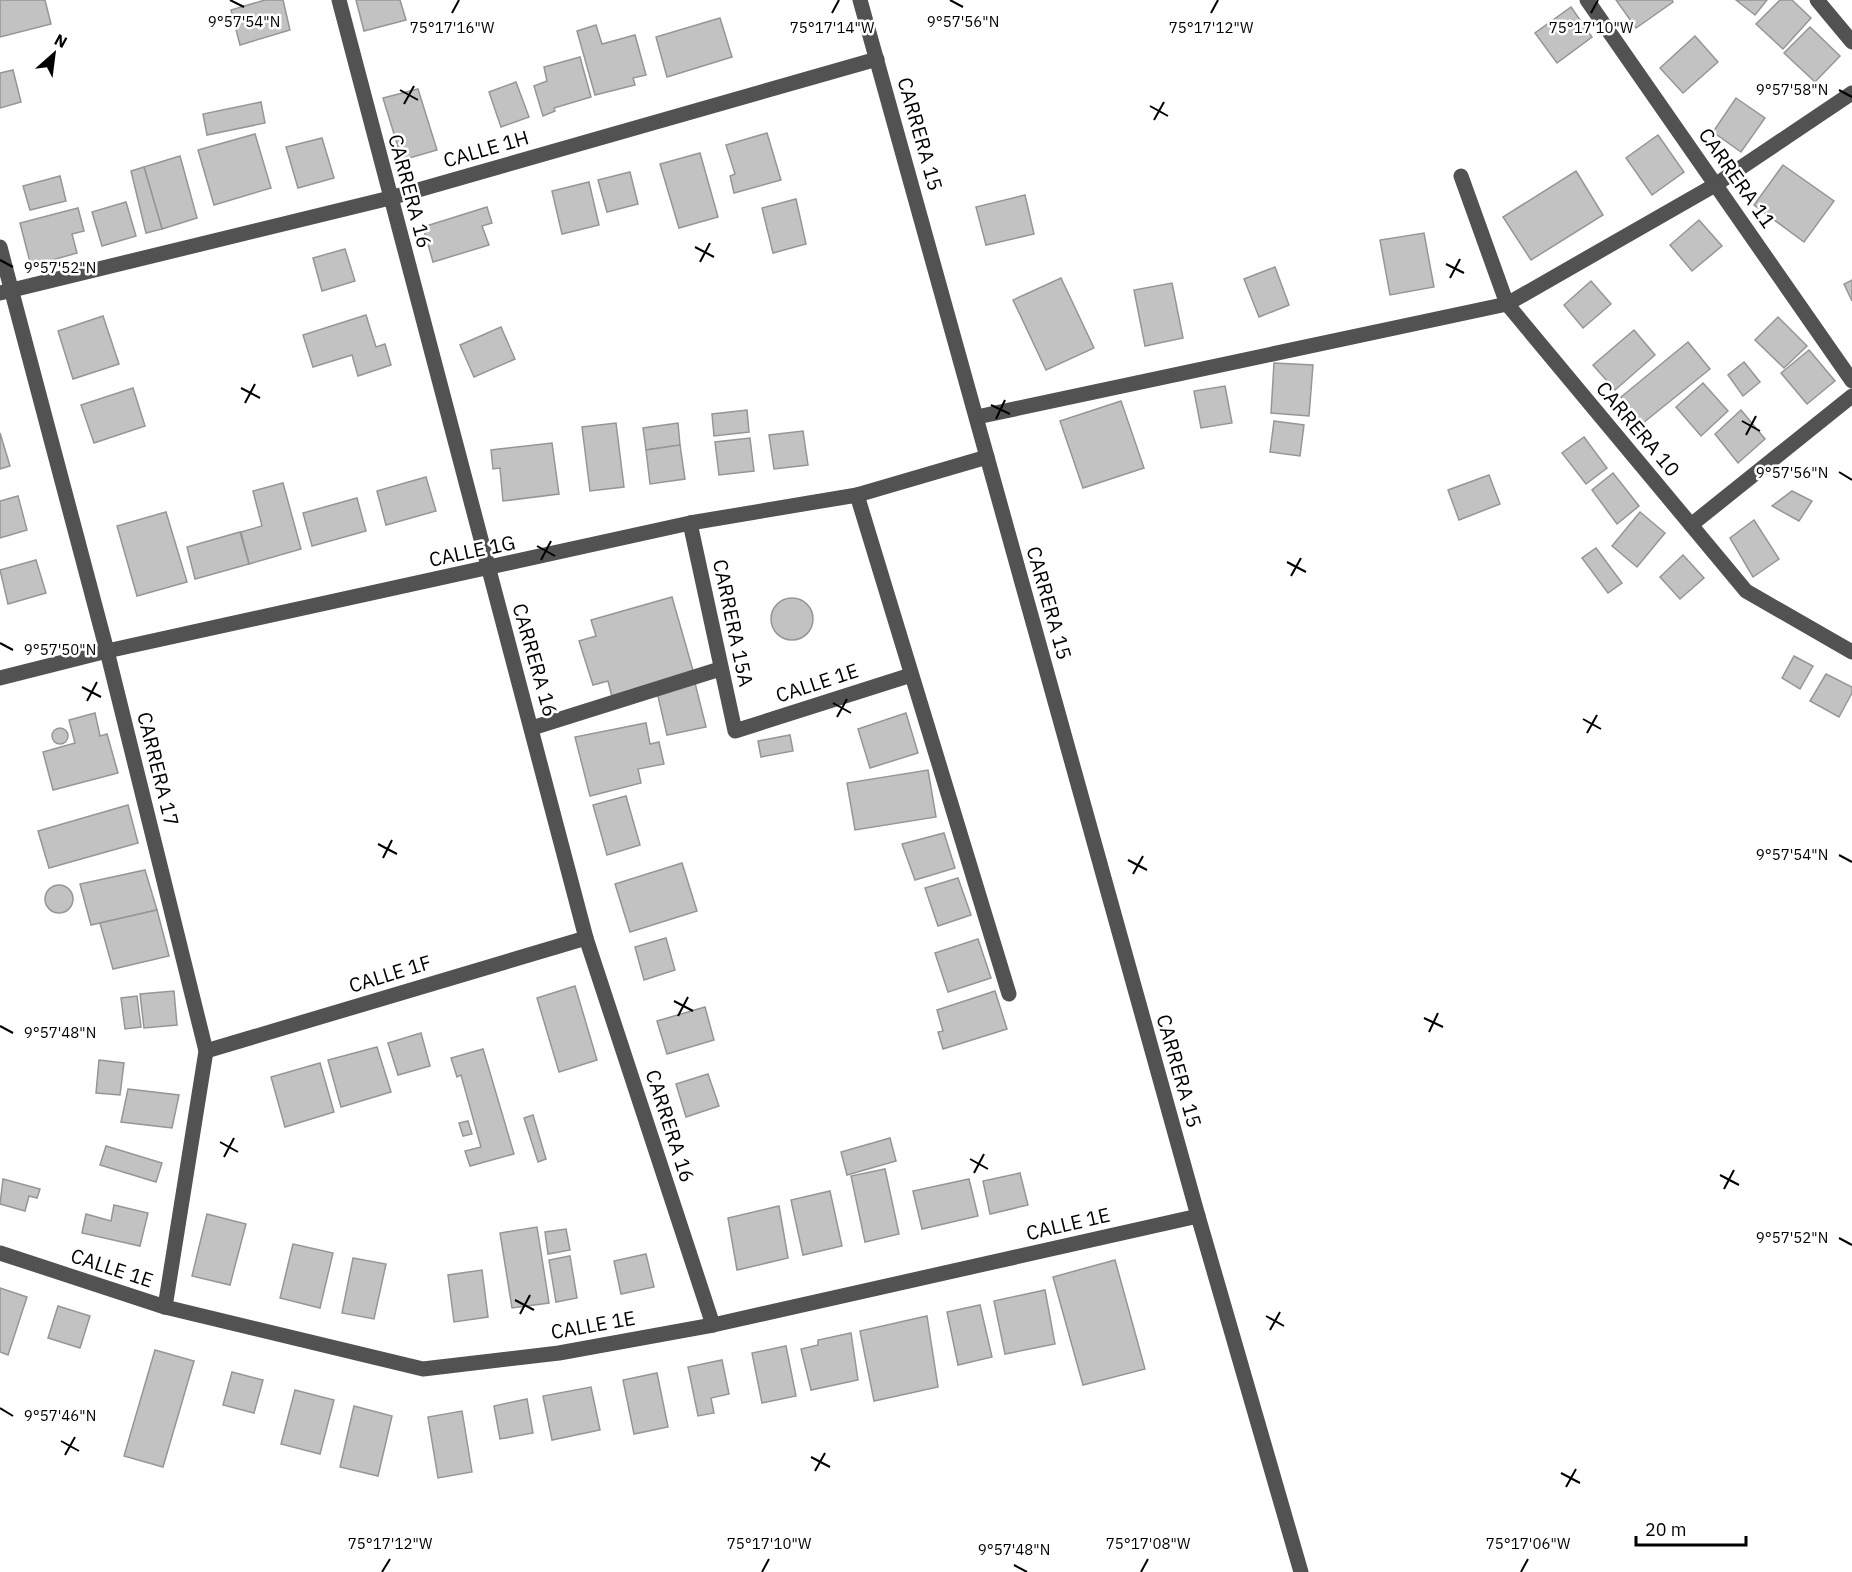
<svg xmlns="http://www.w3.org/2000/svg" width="1852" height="1572" viewBox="0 0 1852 1572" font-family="'IBM Plex Sans',sans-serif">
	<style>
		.building { fill: #c2c2c2; stroke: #969696; stroke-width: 1.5 }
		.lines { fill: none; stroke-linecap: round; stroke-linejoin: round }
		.minor { stroke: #525252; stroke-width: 15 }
		.ticks { fill: none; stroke: #000; stroke-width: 2 }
		.labels { text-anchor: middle; stroke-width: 5; stroke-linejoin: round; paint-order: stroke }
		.street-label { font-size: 20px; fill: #000; stroke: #fff }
		.ticks-label { font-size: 15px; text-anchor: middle; fill: #000; stroke: #fff; stroke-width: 5; stroke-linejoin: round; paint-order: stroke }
	</style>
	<rect width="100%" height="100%" fill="#fff"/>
	<g class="building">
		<path d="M 0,0 L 45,0 L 51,24 L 0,37 Z"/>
		<path d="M 265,0 L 283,0 L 290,30 L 240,45 L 231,10 Z"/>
		<path d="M 356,0 L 400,0 L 406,20 L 364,31 Z"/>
		<path d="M 1616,0 L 1672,0 L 1673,2 L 1636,28 Z"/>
		<path d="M 1736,0 L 1767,0 L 1755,15 Z"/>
		<path d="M 1780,0 L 1792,0 L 1811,18 L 1783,49 L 1756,24 Z"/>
		<path d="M 1571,7 L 1592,37 L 1557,63 L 1535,33 Z"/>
		<path d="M 720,18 L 732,57 L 667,77 L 656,37 Z"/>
		<path d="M 596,25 L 602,44 L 635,35 L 646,75 L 633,78 L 635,85 L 595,95 L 577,31 Z"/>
		<path d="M 1810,27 L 1840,56 L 1815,82 L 1784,53 Z"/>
		<path d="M 1695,36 L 1718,62 L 1683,93 L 1660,68 Z"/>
		<path d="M 580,57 L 591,97 L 554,108 L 555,111 L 543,116 L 534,86 L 547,81 L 544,67 Z"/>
		<path d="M 13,70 L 21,102 L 0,108 L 0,73 Z"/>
		<path d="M 516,82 L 529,117 L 501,127 L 489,92 Z"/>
		<path d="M 418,89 L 437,150 L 402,160 L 383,98 Z"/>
		<path d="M 1736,98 L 1765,118 L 1741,152 L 1713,132 Z"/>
		<path d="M 261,102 L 265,123 L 207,135 L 203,114 Z"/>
		<path d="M 767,133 L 781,180 L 734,193 L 730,176 L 735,174 L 726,145 Z"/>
		<path d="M 255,134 L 271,188 L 214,205 L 198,150 Z"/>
		<path d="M 1658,135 L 1684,172 L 1652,195 L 1626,158 Z"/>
		<path d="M 322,138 L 334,178 L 298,188 L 286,147 Z"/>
		<path d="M 700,153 L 718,217 L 679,228 L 660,164 Z"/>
		<path d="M 180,156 L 197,218 L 162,229 L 144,167 Z"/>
		<path d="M 1783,165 L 1834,201 L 1804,242 L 1754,205 Z"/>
		<path d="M 144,167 L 162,229 L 146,233 L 131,171 Z"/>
		<path d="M 1576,171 L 1603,215 L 1531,260 L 1503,217 Z"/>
		<path d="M 630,172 L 638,204 L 607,212 L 598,180 Z"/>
		<path d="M 60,176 L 66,201 L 30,210 L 23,186 Z"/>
		<path d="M 589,182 L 599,225 L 562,234 L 552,191 Z"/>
		<path d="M 1025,195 L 1034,234 L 986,245 L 976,207 Z"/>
		<path d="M 796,199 L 806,244 L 773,253 L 762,208 Z"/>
		<path d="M 126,202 L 136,236 L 102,246 L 92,212 Z"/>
		<path d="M 487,207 L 492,223 L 482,226 L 489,245 L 433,262 L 423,227 Z"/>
		<path d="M 78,208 L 84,231 L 72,234 L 77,253 L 31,266 L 20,223 Z"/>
		<path d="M 1699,220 L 1722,246 L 1692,271 L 1670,245 Z"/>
		<path d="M 1424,233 L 1434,287 L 1390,295 L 1380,240 Z"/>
		<path d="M 345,249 L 355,281 L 322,291 L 313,258 Z"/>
		<path d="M 1275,267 L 1289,305 L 1259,317 L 1244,279 Z"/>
		<path d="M 1061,278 L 1094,348 L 1046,370 L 1013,300 Z"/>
		<path d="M 1852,280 L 1852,301 L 1844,284 Z"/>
		<path d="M 1591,281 L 1611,304 L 1583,328 L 1564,305 Z"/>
		<path d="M 1172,283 L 1183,338 L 1145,346 L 1134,290 Z"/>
		<path d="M 366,315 L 376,347 L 385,344 L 391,365 L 358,376 L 352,355 L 313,367 L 303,335 Z"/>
		<path d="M 103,316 L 119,364 L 73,379 L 58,331 Z"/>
		<path d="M 1778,317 L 1807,346 L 1784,368 L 1755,340 Z"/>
		<path d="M 501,327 L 515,359 L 474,377 L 460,345 Z"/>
		<path d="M 1634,330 L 1655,355 L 1615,390 L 1593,365 Z"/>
		<path d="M 1688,342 L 1710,369 L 1643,423 L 1621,397 Z"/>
		<path d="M 1809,350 L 1835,381 L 1807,404 L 1781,373 Z"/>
		<path d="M 1744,362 L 1760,382 L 1743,396 L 1728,375 Z"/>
		<path d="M 1274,363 L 1313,365 L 1309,416 L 1271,413 Z"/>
		<path d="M 1703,383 L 1728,411 L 1701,436 L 1676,407 Z"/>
		<path d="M 1225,386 L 1232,423 L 1201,428 L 1194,391 Z"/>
		<path d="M 133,388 L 145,426 L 94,443 L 81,405 Z"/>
		<path d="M 1121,401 L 1144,468 L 1083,488 L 1060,421 Z"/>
		<path d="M 747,410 L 749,432 L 714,436 L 712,414 Z"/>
		<path d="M 1741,410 L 1765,439 L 1738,463 L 1715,434 Z"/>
		<path d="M 1274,421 L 1304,425 L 1300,456 L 1270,452 Z"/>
		<path d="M 616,423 L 624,487 L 590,491 L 582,427 Z"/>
		<path d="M 678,423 L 680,445 L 646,450 L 643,428 Z"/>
		<path d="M 803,431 L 808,465 L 774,469 L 769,435 Z"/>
		<path d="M 0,433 L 10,466 L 0,469 Z"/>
		<path d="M 1584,437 L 1607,468 L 1586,484 L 1562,453 Z"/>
		<path d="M 750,438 L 754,471 L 719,475 L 715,442 Z"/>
		<path d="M 552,443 L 559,494 L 503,501 L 500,468 L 493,469 L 491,450 Z"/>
		<path d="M 680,445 L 685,479 L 650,484 L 646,450 Z"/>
		<path d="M 1613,473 L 1639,506 L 1617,524 L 1592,490 Z"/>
		<path d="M 1489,475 L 1500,504 L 1459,520 L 1448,490 Z"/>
		<path d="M 426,477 L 436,511 L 386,525 L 377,491 Z"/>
		<path d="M 283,483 L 301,549 L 249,564 L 241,532 L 262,526 L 253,491 Z"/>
		<path d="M 1792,491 L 1812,501 L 1799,521 L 1772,506 Z"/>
		<path d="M 18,496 L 27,530 L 0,538 L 0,501 Z"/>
		<path d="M 357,498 L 366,531 L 312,546 L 303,513 Z"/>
		<path d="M 166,512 L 187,582 L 137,596 L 117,526 Z"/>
		<path d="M 1640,512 L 1665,533 L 1637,567 L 1612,546 Z"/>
		<path d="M 1754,520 L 1779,559 L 1753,577 L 1730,538 Z"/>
		<path d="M 240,532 L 249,564 L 195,579 L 187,547 Z"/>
		<path d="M 1596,548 L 1622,583 L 1608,593 L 1582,558 Z"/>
		<path d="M 1683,555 L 1704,578 L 1680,599 L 1660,577 Z"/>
		<path d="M 36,560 L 46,593 L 8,604 L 0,570 Z"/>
		<path d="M 672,597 L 694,674 L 612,697 L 608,681 L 593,685 L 579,641 L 596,636 L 591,620 Z"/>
		<circle cx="792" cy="619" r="21"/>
		<path d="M 1794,656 L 1813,666 L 1800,689 L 1782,678 Z"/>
		<path d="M 1826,674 L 1852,687 L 1852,693 L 1839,717 L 1810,701 Z"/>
		<path d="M 695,683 L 706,727 L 667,735 L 657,692 Z"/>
		<path d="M 95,713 L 100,736 L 107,734 L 118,773 L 53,790 L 43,752 L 75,743 L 69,720 Z"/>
		<path d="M 906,713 L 918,753 L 870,768 L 858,729 Z"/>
		<path d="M 646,723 L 650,744 L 659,742 L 664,764 L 638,769 L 641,783 L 590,796 L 575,737 Z"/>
		<circle cx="60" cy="736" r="8"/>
		<path d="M 790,735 L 793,751 L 761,757 L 758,741 Z"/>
		<path d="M 928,770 L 936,817 L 855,830 L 847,783 Z"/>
		<path d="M 626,796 L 640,845 L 607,855 L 593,805 Z"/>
		<path d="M 128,805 L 138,843 L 49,868 L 38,831 Z"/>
		<path d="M 944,833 L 955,868 L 915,880 L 902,844 Z"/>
		<path d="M 682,863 L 697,911 L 630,932 L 615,884 Z"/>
		<path d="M 145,870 L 157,910 L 91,925 L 80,884 Z"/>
		<path d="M 958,878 L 971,915 L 938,926 L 925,888 Z"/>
		<circle cx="59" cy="899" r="14"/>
		<path d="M 157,910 L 169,956 L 113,969 L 100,923 Z"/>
		<path d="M 666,938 L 675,970 L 644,980 L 635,947 Z"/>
		<path d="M 978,939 L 991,978 L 948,992 L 935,953 Z"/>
		<path d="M 575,986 L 597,1060 L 559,1072 L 537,998 Z"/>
		<path d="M 174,991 L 177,1025 L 144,1028 L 140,994 Z"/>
		<path d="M 995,991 L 1007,1029 L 943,1049 L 938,1032 L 943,1031 L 937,1010 Z"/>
		<path d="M 137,996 L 141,1027 L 125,1029 L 121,998 Z"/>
		<path d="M 705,1007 L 714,1040 L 667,1054 L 657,1021 Z"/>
		<path d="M 421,1033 L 430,1066 L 398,1075 L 388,1043 Z"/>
		<path d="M 377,1047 L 391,1092 L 341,1107 L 328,1060 Z"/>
		<path d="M 483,1049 L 514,1154 L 470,1166 L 465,1151 L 481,1147 L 461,1075 L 457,1077 L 451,1058 Z"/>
		<path d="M 99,1060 L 124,1063 L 120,1095 L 96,1093 Z"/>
		<path d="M 320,1063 L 334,1112 L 285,1127 L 271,1077 Z"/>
		<path d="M 708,1074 L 719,1106 L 686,1117 L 676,1084 Z"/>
		<path d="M 128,1089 L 179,1095 L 172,1128 L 121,1122 Z"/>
		<path d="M 533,1115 L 546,1159 L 538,1162 L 524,1118 Z"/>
		<path d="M 468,1121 L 472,1134 L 463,1136 L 459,1123 Z"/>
		<path d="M 890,1138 L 896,1161 L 847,1175 L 841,1152 Z"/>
		<path d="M 106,1146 L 162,1163 L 156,1182 L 100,1165 Z"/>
		<path d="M 885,1169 L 899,1234 L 865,1242 L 851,1176 Z"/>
		<path d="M 1020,1173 L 1028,1205 L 990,1214 L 983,1181 Z"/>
		<path d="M 3,1179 L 40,1189 L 37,1198 L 29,1196 L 25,1211 L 0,1204 Z"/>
		<path d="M 969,1179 L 978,1216 L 922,1229 L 913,1191 Z"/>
		<path d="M 830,1191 L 842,1246 L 803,1255 L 791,1200 Z"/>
		<path d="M 114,1205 L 148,1213 L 140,1246 L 82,1233 L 86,1214 L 111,1221 Z"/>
		<path d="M 779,1206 L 788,1258 L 737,1270 L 728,1218 Z"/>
		<path d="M 207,1214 L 246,1224 L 230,1285 L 192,1276 Z"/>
		<path d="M 537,1227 L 549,1303 L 512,1308 L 500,1233 Z"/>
		<path d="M 566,1229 L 570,1250 L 548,1254 L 545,1232 Z"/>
		<path d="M 293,1244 L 333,1253 L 320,1308 L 280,1298 Z"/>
		<path d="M 646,1254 L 654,1287 L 621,1294 L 614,1261 Z"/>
		<path d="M 570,1256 L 577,1298 L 556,1302 L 549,1260 Z"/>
		<path d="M 353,1258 L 386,1264 L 374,1319 L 342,1313 Z"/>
		<path d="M 1115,1260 L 1145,1369 L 1083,1385 L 1053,1277 Z"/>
		<path d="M 482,1270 L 488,1317 L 454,1322 L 448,1275 Z"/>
		<path d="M 0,1288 L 27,1297 L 8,1355 L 0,1352 Z"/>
		<path d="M 1045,1290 L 1055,1344 L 1005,1354 L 994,1301 Z"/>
		<path d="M 980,1305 L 992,1357 L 958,1365 L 947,1312 Z"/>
		<path d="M 58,1306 L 90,1316 L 80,1348 L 48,1338 Z"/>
		<path d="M 927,1316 L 938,1387 L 874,1401 L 860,1331 Z"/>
		<path d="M 851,1333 L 858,1380 L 811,1390 L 801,1349 L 818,1345 L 818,1340 Z"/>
		<path d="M 786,1346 L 796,1396 L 762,1403 L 752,1353 Z"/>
		<path d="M 155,1350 L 194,1361 L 163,1467 L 124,1456 Z"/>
		<path d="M 722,1360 L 729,1394 L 711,1398 L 714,1413 L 698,1416 L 688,1367 Z"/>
		<path d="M 232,1372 L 263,1380 L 254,1413 L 223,1405 Z"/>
		<path d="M 657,1373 L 668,1427 L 634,1434 L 623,1380 Z"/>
		<path d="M 591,1387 L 600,1430 L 552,1440 L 543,1396 Z"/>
		<path d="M 295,1390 L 334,1400 L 320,1454 L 281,1444 Z"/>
		<path d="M 527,1399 L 533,1433 L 500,1439 L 494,1406 Z"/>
		<path d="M 354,1406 L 392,1416 L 378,1476 L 340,1467 Z"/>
		<path d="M 462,1411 L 472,1472 L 438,1478 L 428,1417 Z"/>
	</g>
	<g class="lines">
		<g class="minor">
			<path d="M 339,0 L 586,938 L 713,1325"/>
			<path d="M 860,0 L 1198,1216 L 1301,1572"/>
			<path d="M 1587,0 L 1852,381"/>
			<path d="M 1817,0 L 1852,42"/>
			<path d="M 1461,176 L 1507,304 L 1746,591 L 1852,652"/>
			<path d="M 0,247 L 107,651 L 206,1051 L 165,1307"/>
			<path d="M 0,293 L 390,198 L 877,59"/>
			<path d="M 977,417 L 1507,304 L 1715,185 L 1852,93"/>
			<path d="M 857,495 L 1009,994"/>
			<path d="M 690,523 L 735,731 L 911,675"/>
			<path d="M 1691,525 L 1852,396"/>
			<path d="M 0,678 L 107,651 L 690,523 L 857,495 L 987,457"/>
			<path d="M 532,728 L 720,669"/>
			<path d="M 206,1051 L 586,938"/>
			<path d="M 0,1253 L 165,1307 L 423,1369 L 559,1353 L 713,1325 L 1198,1216"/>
		</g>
	</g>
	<path class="ticks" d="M 230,0 L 244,7M 950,0 L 963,7M 452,13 L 459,0M 832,13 L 839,0M 1211,13 L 1218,0M 1591,13 L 1598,0M 400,90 L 418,100M 1839,90 L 1852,97M 404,104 L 414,86M 1150,106 L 1168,116M 1154,120 L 1164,102M 695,247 L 714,257M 0,260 L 13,267M 700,262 L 710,243M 1446,264 L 1464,273M 1450,278 L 1460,259M 241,388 L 260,398M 245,403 L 255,384M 991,405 L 1010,414M 996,419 L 1005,400M 1742,421 L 1760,431M 1746,435 L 1756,416M 1839,472 L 1852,480M 537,546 L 555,556M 541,560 L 551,541M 1287,562 L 1306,572M 1291,576 L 1301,558M 0,643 L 13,650M 82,687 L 101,697M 87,701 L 97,682M 833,703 L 851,713M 837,717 L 847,699M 1583,719 L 1601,729M 1587,733 L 1597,715M 378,844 L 397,854M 1839,855 L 1852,862M 383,858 L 392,840M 1128,860 L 1147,870M 1133,874 L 1143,856M 674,1001 L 693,1011M 678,1016 L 688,997M 1424,1018 L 1443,1027M 0,1026 L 13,1033M 1429,1032 L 1438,1013M 220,1142 L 238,1152M 224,1157 L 234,1138M 970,1159 L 988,1169M 974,1173 L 984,1154M 1720,1175 L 1739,1185M 1724,1189 L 1734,1170M 1839,1238 L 1852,1245M 515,1300 L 534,1310M 520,1314 L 530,1295M 1266,1316 L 1284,1326M 1270,1330 L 1280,1312M 0,1408 L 13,1416M 61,1441 L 79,1451M 65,1455 L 75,1437M 811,1457 L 830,1467M 815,1471 L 825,1453M 1561,1473 L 1580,1483M 1566,1487 L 1576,1469M 1014,1565 L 1027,1572M 382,1572 L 390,1559M 762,1572 L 769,1559M 1141,1572 L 1148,1559M 1521,1572 L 1528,1559"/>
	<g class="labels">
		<g class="street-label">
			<text transform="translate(920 134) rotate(74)" y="7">CARRERA 15</text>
			<text transform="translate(486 149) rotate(-16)" y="7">CALLE 1H</text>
			<text transform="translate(1737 178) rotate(55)" y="7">CARRERA 11</text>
			<text transform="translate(410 191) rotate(75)" y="7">CARRERA 16</text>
			<text transform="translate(1638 429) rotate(50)" y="7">CARRERA 10</text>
			<text transform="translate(472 551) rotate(-12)" y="7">CALLE 1G</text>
			<text transform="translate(1049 603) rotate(74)" y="7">CARRERA 15</text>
			<text transform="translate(733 623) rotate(78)" y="7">CARRERA 15A</text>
			<text transform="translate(535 660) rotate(74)" y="7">CARRERA 16</text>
			<text transform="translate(817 683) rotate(-18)" y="7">CALLE 1E</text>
			<text transform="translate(158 769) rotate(76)" y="7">CARRERA 17</text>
			<text transform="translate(390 974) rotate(-17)" y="7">CALLE 1F</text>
			<text transform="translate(1179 1071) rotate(74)" y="7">CARRERA 15</text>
			<text transform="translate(670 1126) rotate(72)" y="7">CARRERA 16</text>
			<text transform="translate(1068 1224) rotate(-13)" y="7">CALLE 1E</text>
			<text transform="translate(112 1268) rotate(18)" y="7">CALLE 1E</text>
			<text transform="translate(593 1325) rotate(-10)" y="7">CALLE 1E</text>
		</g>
	</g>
	<g class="ticks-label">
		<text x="244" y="27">9°57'54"N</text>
		<text x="963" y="27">9°57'56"N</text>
		<text x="452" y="33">75°17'16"W</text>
		<text x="832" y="33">75°17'14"W</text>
		<text x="1211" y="33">75°17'12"W</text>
		<text x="1591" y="33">75°17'10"W</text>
		<text x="1792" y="95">9°57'58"N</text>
		<text x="60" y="273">9°57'52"N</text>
		<text x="1792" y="478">9°57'56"N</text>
		<text x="60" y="655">9°57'50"N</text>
		<text x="1792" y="860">9°57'54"N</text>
		<text x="60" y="1038">9°57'48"N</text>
		<text x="1792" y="1243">9°57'52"N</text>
		<text x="60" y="1421">9°57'46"N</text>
		<text x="390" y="1549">75°17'12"W</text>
		<text x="769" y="1549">75°17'10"W</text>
		<text x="1148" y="1549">75°17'08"W</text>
		<text x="1528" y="1549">75°17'06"W</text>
		<text x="1014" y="1555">9°57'48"N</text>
	</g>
	<g transform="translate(54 54) rotate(28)" stroke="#ffffff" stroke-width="4.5" paint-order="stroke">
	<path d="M0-4.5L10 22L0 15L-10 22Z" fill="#000000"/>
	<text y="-9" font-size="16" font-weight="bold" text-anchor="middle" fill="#000000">N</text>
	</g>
	<path d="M1636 1536v9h110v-9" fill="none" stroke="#000000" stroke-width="3"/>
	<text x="1645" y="1536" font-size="18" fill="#000000" stroke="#ffffff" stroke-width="4.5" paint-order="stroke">20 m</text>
</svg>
